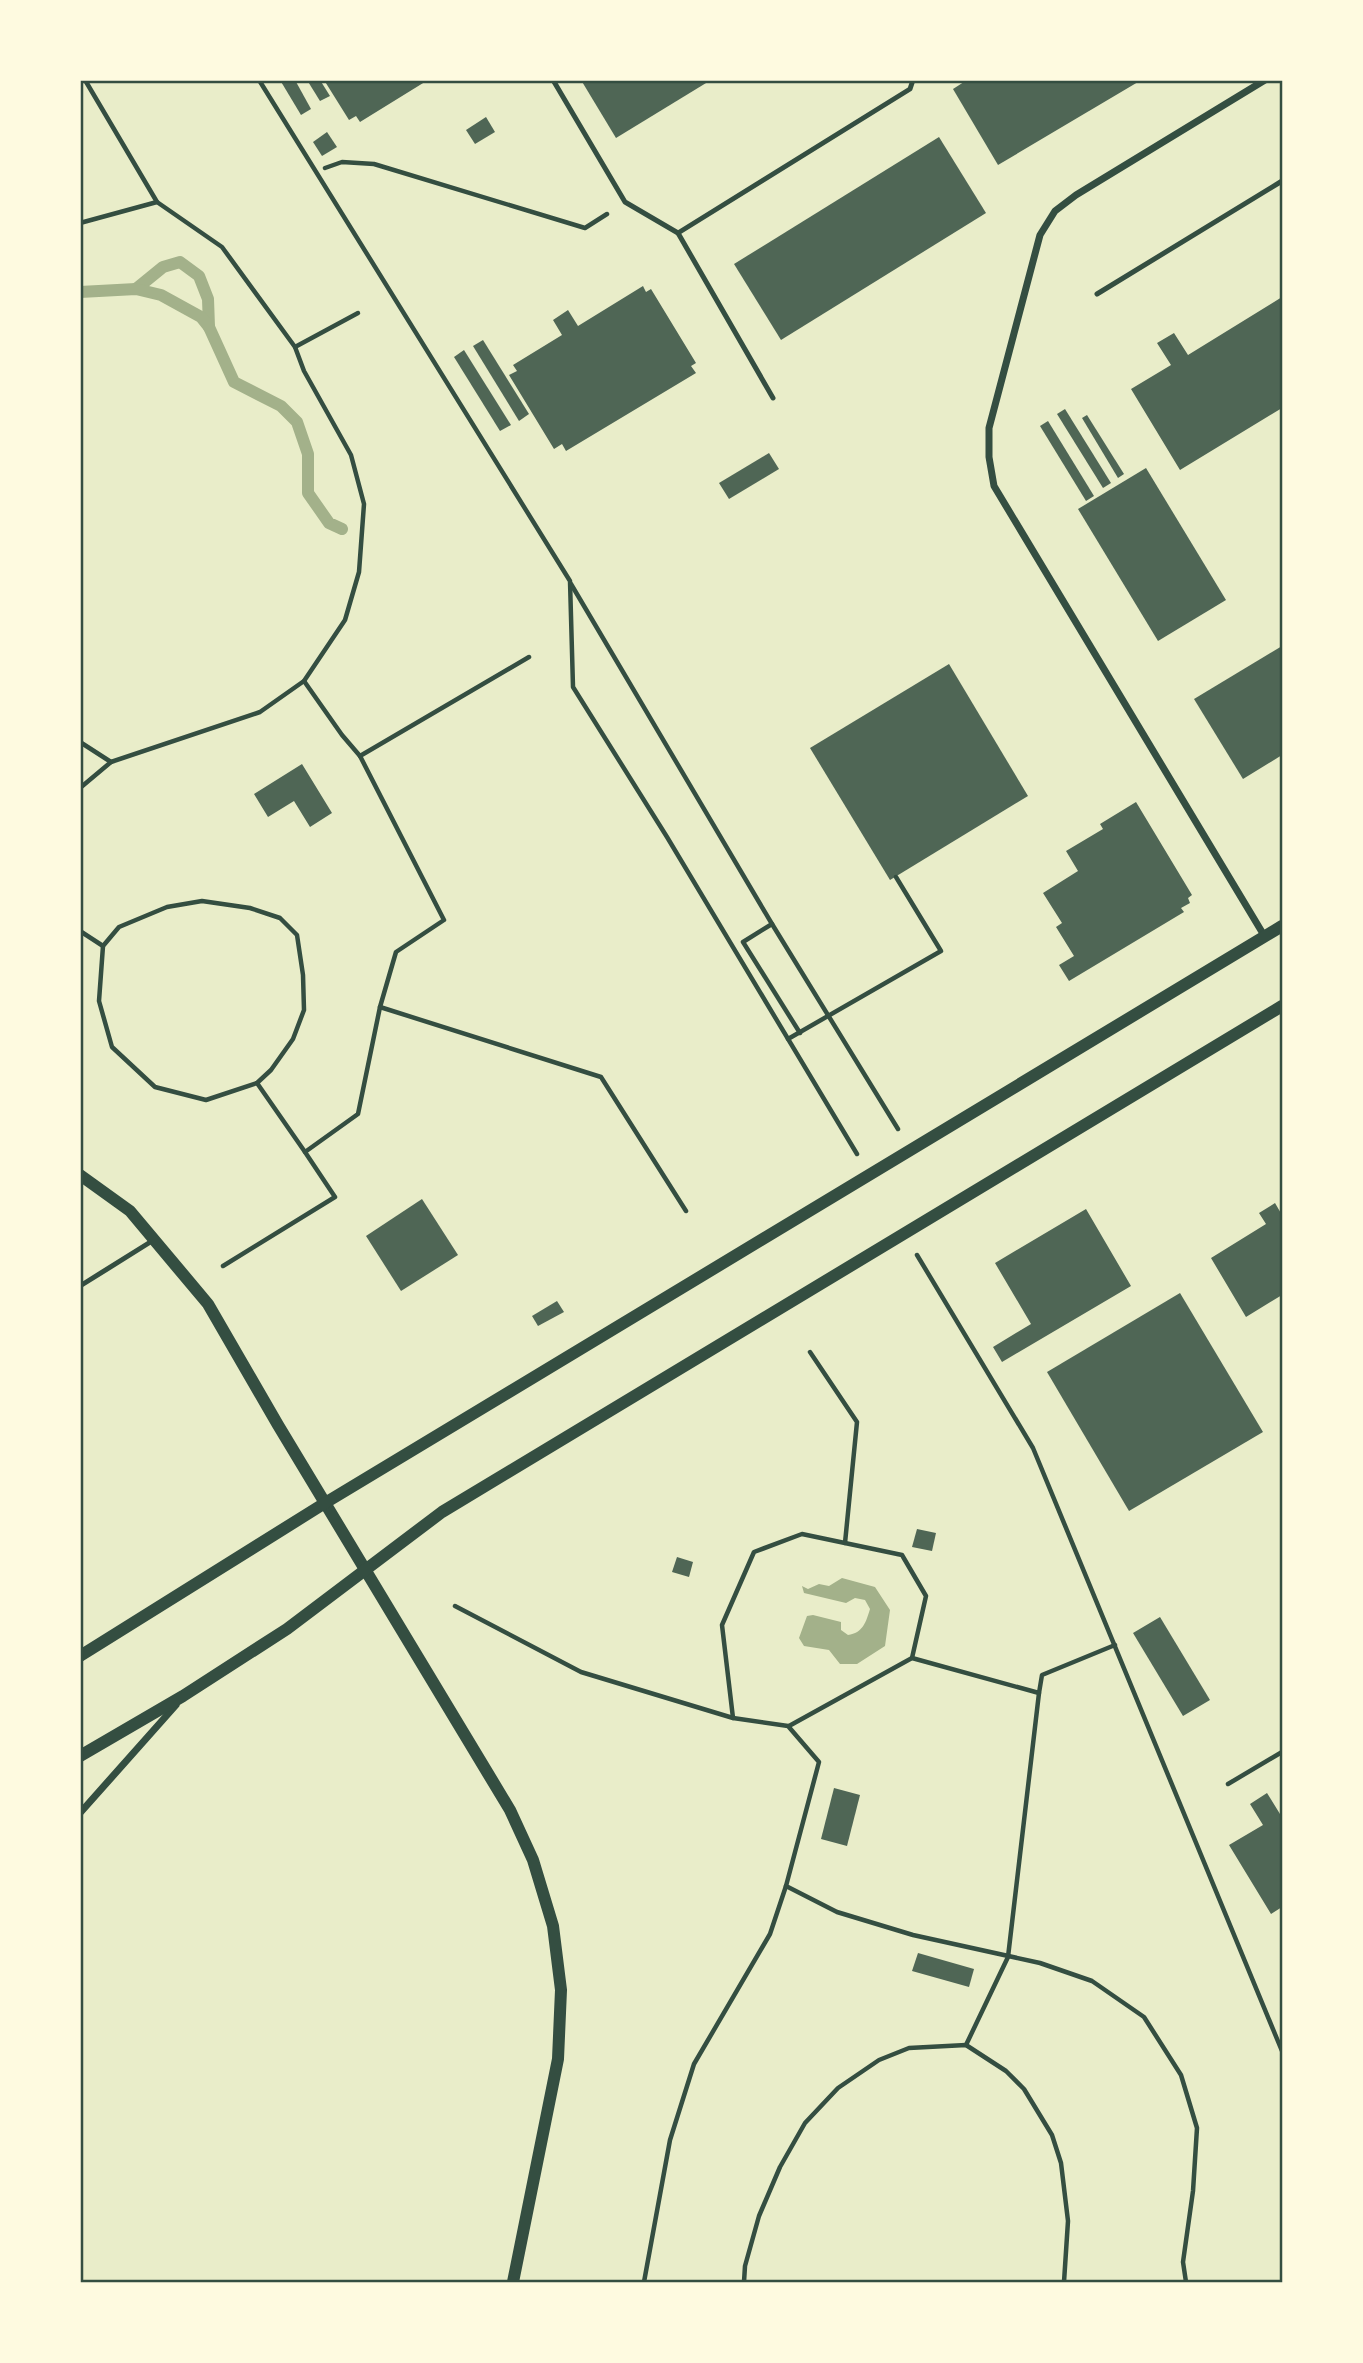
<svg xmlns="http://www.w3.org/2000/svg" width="1363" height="2363" viewBox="0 0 1363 2363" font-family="Montserrat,sans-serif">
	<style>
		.water { fill: #a3b18a }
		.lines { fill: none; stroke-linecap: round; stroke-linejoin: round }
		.stream { stroke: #a3b18a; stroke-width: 12 }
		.building { fill: #4f6655 }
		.path { stroke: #344e41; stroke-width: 4.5 }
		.service { stroke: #344e41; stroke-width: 5 }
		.minor { stroke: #344e41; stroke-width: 7 }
		.tertiary { stroke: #344e41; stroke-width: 12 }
		.neatline { fill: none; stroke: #344e41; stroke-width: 2.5 }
	</style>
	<rect width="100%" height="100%" fill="#e9edc9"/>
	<path class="water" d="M 842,1578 L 875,1587 L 890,1610 L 885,1646 L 857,1664 L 840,1664 L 829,1650 L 804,1646 L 799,1638 L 807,1616 L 813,1615 L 841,1622 L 841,1630 L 848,1635 C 863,1633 866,1622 870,1609 L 865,1600 L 855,1598 L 846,1603 L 804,1593 L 802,1586 L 808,1589 L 819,1584 L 829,1586 Z"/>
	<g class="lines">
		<g class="stream">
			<path d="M 136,289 L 163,267 L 180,262 L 199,276 L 208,299 L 209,327"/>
			<path d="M 80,292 L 136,289 L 161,295 L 201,317 L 209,327 L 234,382 L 281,406 L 297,422 L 308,454 L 308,493 L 329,523 L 342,529"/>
		</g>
	</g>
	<g class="building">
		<path d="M 280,80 L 295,80 L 311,109 L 301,115 Z"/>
		<path d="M 307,80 L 320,80 L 330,96 L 320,101 Z"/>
		<path d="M 324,80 L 428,80 L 360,122 L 356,116 L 349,120 Z"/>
		<path d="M 581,80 L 711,80 L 616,138 Z"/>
		<path d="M 967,80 L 1137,80 L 1138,82 L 998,165 L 953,89 Z"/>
		<path d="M 486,117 L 495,132 L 475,144 L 466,130 Z"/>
		<path d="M 327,132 L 337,147 L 322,156 L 313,142 Z"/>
		<path d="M 939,137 L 986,213 L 781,340 L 734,264 Z"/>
		<path d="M 643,286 L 646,292 L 651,289 L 696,363 L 691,366 L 696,373 L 566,451 L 562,444 L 554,449 L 509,375 L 517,371 L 513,365 L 562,335 L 553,320 L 568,310 L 578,326 Z"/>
		<path d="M 1282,297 L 1282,408 L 1180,470 L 1131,389 L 1171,365 L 1157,343 L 1174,333 L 1188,355 Z"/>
		<path d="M 483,340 L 529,414 L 519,421 L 473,346 Z"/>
		<path d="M 464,350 L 511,425 L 500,431 L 454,357 Z"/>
		<path d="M 1065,409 L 1111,483 L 1103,488 L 1057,414 Z"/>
		<path d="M 1087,415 L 1124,474 L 1118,478 L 1082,418 Z"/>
		<path d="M 1048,421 L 1094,496 L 1086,501 L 1040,426 Z"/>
		<path d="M 769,453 L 779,469 L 729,499 L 719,483 Z"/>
		<path d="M 1146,468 L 1226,600 L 1158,641 L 1078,509 Z"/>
		<path d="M 1282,646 L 1282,755 L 1243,779 L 1194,699 Z"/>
		<path d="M 949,664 L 1028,796 L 890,880 L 810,748 Z"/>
		<path d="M 302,764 L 332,813 L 310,827 L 294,801 L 268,817 L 254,794 Z"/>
		<path d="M 1136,802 L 1192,895 L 1188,898 L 1190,903 L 1181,908 L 1184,912 L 1069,981 L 1059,965 L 1074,956 L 1056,927 L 1062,923 L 1043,893 L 1078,871 L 1066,851 L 1103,829 L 1100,824 Z"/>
		<path d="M 422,1199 L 458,1255 L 401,1291 L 366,1236 Z"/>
		<path d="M 1275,1203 L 1282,1215 L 1282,1295 L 1246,1317 L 1211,1258 L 1266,1224 L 1259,1213 Z"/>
		<path d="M 1086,1209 L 1131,1286 L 1002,1362 L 993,1347 L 1031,1324 L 995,1263 Z"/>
		<path d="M 1180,1293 L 1263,1432 L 1129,1511 L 1047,1372 Z"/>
		<path d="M 557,1301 L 564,1312 L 538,1326 L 532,1316 Z"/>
		<path d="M 917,1529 L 936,1533 L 932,1551 L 912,1547 Z"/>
		<path d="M 677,1557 L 693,1562 L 689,1577 L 672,1572 Z"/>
		<path d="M 1160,1617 L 1210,1700 L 1183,1716 L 1133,1633 Z"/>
		<path d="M 834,1788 L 860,1795 L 847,1846 L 821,1839 Z"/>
		<path d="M 1267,1793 L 1280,1814 L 1282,1813 L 1282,1907 L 1271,1914 L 1229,1845 L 1263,1825 L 1250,1804 Z"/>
		<path d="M 918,1953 L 974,1969 L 969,1987 L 912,1971 Z"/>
	</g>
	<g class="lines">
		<g class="path">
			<path d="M 85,80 L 157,202 L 222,247 L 295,347 L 304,371 L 351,455 L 364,504 L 359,572 L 345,620 L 304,681 L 260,712 L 111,762"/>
			<path d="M 259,80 L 570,581 L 573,687 L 667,837 L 857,1154"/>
			<path d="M 325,168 L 342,162 L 374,164 L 585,228 L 607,214"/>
			<path d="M 80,223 L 157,202"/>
			<path d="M 295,347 L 358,313"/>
			<path d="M 571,584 L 772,924 L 898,1129"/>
			<path d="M 80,742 L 111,762 L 80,788"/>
			<path d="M 360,756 L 529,657"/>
			<path d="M 202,901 L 250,908 L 280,918 L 297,935 L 303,975 L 304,1010 L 293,1039 L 271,1070 L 257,1083 L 206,1100 L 155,1087 L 112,1047 L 99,1001 L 103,946 L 119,927 L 167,907 Z"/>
			<path d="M 772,924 L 743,942 L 800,1033"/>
			<path d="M 80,931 L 103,946"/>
			<path d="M 380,1007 L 601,1077 L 686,1211"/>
			<path d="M 788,1039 L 941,951 L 896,877"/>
			<path d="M 257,1083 L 305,1152"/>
			<path d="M 917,1255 L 1033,1448 L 1282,2051"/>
			<path d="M 223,1266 L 335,1197 L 305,1152 L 358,1114 L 380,1007 L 396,952 L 444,920 L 360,756 L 342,735 L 304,681"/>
			<path d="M 810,1352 L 857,1422 L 845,1543"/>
			<path d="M 455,1606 L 581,1672 L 733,1718 L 788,1726 L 819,1762 L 786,1886 L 770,1934 L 694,2064 L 670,2140 L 644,2282"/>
			<path d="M 733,1718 L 722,1625 L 754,1552 L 802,1534 L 902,1555 L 926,1596 L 912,1658"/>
			<path d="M 789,1726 L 912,1658 L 1039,1693 L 1042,1675 L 1115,1645"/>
			<path d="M 1228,1784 L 1282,1752"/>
			<path d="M 786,1886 L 837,1912 L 913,1935 L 1040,1963 L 1092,1981 L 1144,2017 L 1181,2075 L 1197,2128 L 1193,2191 L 1183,2262 L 1186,2282"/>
			<path d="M 966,2045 L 1008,1957 L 1039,1693"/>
			<path d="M 744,2282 L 745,2266 L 759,2216 L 780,2167 L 805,2123 L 838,2088 L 879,2060 L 909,2048 L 966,2045 L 1006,2071 L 1024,2089 L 1052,2135 L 1061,2163 L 1068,2221 L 1064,2282"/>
		</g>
		<g class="service">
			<path d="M 553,80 L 625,202 L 678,233 L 773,398"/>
			<path d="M 678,233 L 910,89 L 913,80"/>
			<path d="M 1097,294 L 1282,181"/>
			<path d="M 80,1286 L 152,1241"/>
		</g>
		<g class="minor">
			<path d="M 1265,937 L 994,486 L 989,457 L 989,428 L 1040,235 L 1055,211 L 1076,195 L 1265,80"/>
			<path d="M 80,1813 L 176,1705"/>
		</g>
		<g class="tertiary">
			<path d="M 80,1175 L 130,1211 L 208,1304 L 278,1425 L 510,1810 L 533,1860 L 553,1926 L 561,1990 L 558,2059 L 513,2282"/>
			<path d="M 80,1656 L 325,1503 L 1282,926"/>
			<path d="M 80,1756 L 183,1696 L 287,1629 L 442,1512 L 1282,1006"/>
		</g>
	</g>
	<rect width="1363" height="2363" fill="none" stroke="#fefae0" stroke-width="164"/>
	<rect x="82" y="82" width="1199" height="2199" class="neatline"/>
</svg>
